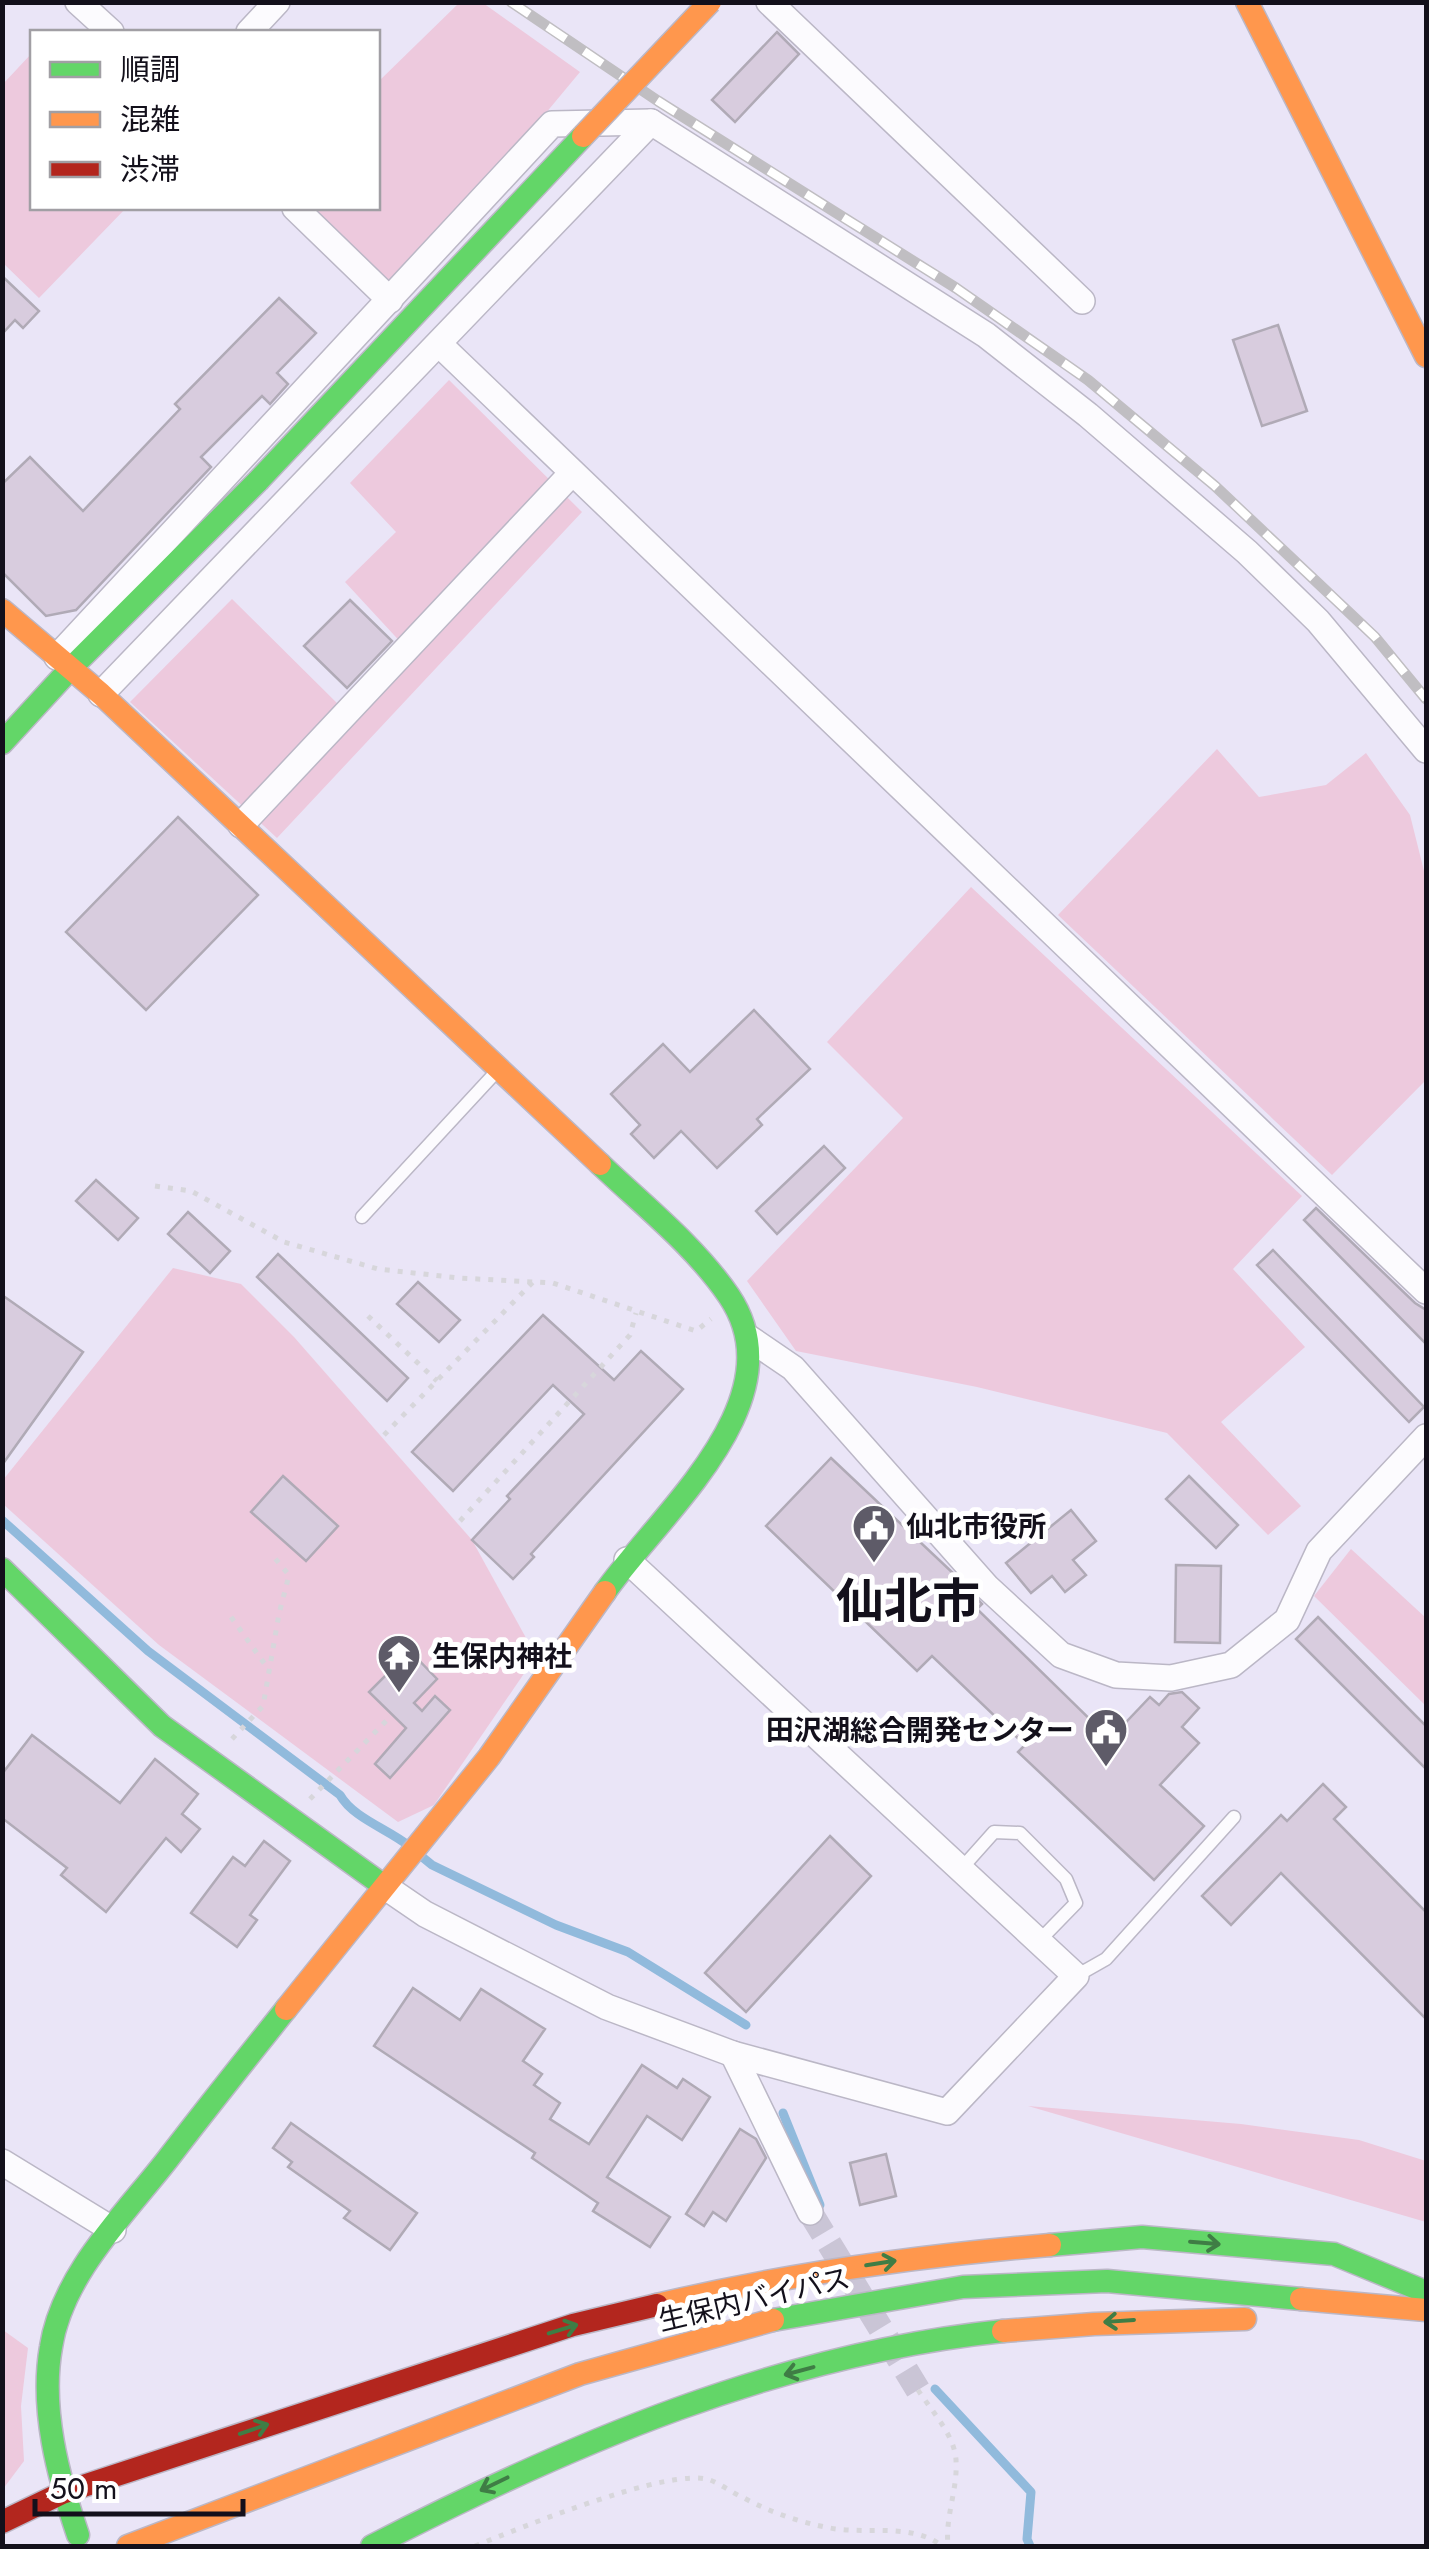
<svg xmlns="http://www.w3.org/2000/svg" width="1429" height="2549" viewBox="0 0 1429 2549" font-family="Jost,'Noto Sans JP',sans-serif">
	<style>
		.green { fill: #edc9dd }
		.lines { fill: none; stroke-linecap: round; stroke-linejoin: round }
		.stream { stroke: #91badc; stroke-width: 9 }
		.building { fill: #d8ccde; stroke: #b0aab6; stroke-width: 2.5 }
		.street-tunnel { stroke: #cac5d6; stroke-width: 25; stroke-dasharray: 25 12; stroke-linecap: butt }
		.lane-casing { stroke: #bbb7c6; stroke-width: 15 }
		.street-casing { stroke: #bbb7c6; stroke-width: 28 }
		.fast-casing { stroke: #bbb7c6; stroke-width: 25 }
		.slow-casing { stroke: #bbb7c6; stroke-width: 25 }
		.jam-casing { stroke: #bbb7c6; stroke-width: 25 }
		.path { stroke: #d7d6db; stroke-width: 5; stroke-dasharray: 5 8; stroke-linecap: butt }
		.lane { stroke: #fcfbfe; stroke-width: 12 }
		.street { stroke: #fcfbfe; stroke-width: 25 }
		.fast { stroke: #63d668; stroke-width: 22 }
		.slow { stroke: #ff974d; stroke-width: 22 }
		.jam { stroke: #b3261e; stroke-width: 22 }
		.rail-casing { stroke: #c0bec2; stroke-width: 11 }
		.rail { stroke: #fff; stroke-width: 8; stroke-dasharray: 22; stroke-linecap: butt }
		.fast-bridge-casing { stroke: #bbb7c6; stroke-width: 25; stroke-linecap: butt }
		.slow-bridge-casing { stroke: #bbb7c6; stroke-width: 25; stroke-linecap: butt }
		.fast-bridge { stroke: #63d668; stroke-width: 22 }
		.slow-bridge { stroke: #ff974d; stroke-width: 22 }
		.oneway { stroke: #3f7d45 }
		.labels { text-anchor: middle; stroke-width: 10; stroke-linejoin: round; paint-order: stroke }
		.poi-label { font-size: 28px; font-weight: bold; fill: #13101b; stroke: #fff; text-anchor: start }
		.street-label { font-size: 28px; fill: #13101b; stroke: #fff }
		.town-label { font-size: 48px; font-weight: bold; fill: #13101b; stroke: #fff }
	</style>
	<rect width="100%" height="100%" fill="#eae5f7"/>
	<g class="green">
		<path d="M 459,3 L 483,3 L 580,72 L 390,300 L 312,208 L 378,208 L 378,82 Z"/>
		<path d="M 32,53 L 32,208 L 126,208 L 39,298 L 2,262 L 3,84 Z"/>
		<path d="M 449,380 L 582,512 L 277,838 L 130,702 L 232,599 L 346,712 L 406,648 L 345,582 L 396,532 L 350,483 Z"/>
		<path d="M 1217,749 L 1259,797 L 1326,785 L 1366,753 L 1410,815 L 1426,879 L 1426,1080 L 1332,1175 L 1058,915 Z"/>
		<path d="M 971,887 L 1302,1196 L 1233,1269 L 1305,1347 L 1221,1422 L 1301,1506 L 1268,1535 L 1167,1433 L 977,1387 L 796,1351 L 747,1281 L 903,1118 L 827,1042 Z"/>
		<path d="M 173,1268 L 241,1284 L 294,1337 L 472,1540 L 536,1656 L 434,1805 L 398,1822 L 159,1645 L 3,1504 L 3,1480 Z"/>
		<path d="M 1351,1549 L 1426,1618 L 1426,1706 L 1314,1596 Z"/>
		<path d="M 1028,2106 L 1241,2124 L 1359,2140 L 1426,2161 L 1426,2222 Z"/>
		<path d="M 3,2330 L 28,2348 L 21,2406 L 24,2461 L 3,2489 Z"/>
	</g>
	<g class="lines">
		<g class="stream">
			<path d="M 2,1520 L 148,1651 L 340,1795 C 353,1818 388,1829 409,1846"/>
			<path d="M 421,1856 L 432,1865 L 556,1925 L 628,1952 L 746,2025"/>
			<path d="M 783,2113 L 820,2205"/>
			<path d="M 935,2389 L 1031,2492 L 1027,2539 L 1030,2546"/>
		</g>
	</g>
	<g class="building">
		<path d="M 777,32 L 799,54 L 735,122 L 712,100 Z"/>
		<path d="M 2,276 L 39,311 L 23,328 L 15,320 L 2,334 Z"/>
		<path d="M 279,298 L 316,333 L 277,373 L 288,384 L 270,404 L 262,396 L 201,457 L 211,467 L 76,610 L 46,616 L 2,572 L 2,484 L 30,457 L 83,511 L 180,409 L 175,404 Z"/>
		<path d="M 1278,325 L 1307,411 L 1262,426 L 1233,340 Z"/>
		<path d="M 350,600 L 392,641 L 347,688 L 304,646 Z"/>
		<path d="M 178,817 L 258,895 L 146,1010 L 66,932 Z"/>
		<path d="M 754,1010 L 810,1069 L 757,1119 L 762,1125 L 717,1168 L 681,1131 L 654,1158 L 631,1134 L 640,1125 L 611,1094 L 663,1044 L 690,1072 Z"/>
		<path d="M 824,1146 L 845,1168 L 777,1234 L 756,1211 Z"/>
		<path d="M 96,1180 L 138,1218 L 118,1240 L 76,1201 Z"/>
		<path d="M 1316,1208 L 1415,1303 L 1426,1310 L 1426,1344 L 1304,1220 Z"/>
		<path d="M 188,1212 L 230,1251 L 210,1273 L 168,1234 Z"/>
		<path d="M 1273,1250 L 1424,1407 L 1409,1422 L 1257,1265 Z"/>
		<path d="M 278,1254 L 408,1378 L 387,1401 L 257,1277 Z"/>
		<path d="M 418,1282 L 460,1320 L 439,1342 L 397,1304 Z"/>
		<path d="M 2,1295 L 83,1352 L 2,1465 Z"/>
		<path d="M 543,1315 L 614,1380 L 641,1351 L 683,1389 L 531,1554 L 534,1557 L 513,1579 L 472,1540 L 510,1499 L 507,1496 L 584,1414 L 553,1385 L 453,1491 L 412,1452 Z"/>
		<path d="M 831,1458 L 955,1575 L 982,1604 L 977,1609 L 1110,1739 L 1150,1697 L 1159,1705 L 1169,1694 L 1182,1692 L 1199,1708 L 1182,1727 L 1199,1743 L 1160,1785 L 1204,1826 L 1154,1880 L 1018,1752 L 1025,1745 L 932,1656 L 917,1671 L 766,1526 Z"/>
		<path d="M 283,1476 L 338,1526 L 306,1561 L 251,1512 Z"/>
		<path d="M 1189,1476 L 1238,1525 L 1216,1548 L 1166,1499 Z"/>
		<path d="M 1071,1510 L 1096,1541 L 1073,1560 L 1086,1575 L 1065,1592 L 1052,1576 L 1031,1593 L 1006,1563 Z"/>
		<path d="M 1176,1565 L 1221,1566 L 1220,1643 L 1175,1642 Z"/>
		<path d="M 1318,1617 L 1426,1726 L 1426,1769 L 1296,1639 Z"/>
		<path d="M 410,1651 L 437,1679 L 414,1703 L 422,1711 L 435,1696 L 450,1710 L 390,1778 L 375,1764 L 406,1728 L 369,1692 Z"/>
		<path d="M 32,1735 L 120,1803 L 155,1759 L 198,1794 L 182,1814 L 200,1829 L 181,1852 L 166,1838 L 106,1912 L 61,1875 L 67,1868 L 2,1818 L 2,1774 Z"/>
		<path d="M 1323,1784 L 1346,1807 L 1334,1819 L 1426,1912 L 1426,2019 L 1281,1873 L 1231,1925 L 1202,1896 L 1281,1815 L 1287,1821 Z"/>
		<path d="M 830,1836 L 871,1876 L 746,2012 L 705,1973 Z"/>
		<path d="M 264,1841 L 290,1861 L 250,1915 L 257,1920 L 237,1947 L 191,1913 L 233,1857 L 245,1866 Z"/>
		<path d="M 413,1988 L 460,2020 L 481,1989 L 545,2029 L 523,2061 L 542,2074 L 534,2085 L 560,2103 L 550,2119 L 589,2144 L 642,2065 L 677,2088 L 683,2079 L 710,2097 L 682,2140 L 647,2116 L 607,2177 L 670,2217 L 650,2247 L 593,2211 L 598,2203 L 532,2158 L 535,2153 L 374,2046 Z"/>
		<path d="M 291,2123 L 417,2213 L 390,2250 L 344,2218 L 350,2211 L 288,2167 L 292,2162 L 273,2148 Z"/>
		<path d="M 740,2129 L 756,2139 L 766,2158 L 726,2221 L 713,2212 L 704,2226 L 686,2214 Z"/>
		<path d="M 886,2154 L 896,2196 L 860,2205 L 850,2163 Z"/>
	</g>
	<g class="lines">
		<path class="street-tunnel" d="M 810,2212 L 918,2390"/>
		<defs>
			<g id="lane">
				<path d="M 362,1217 L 497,1071"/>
				<path d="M 961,1869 L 994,1832 L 1020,1833 L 1066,1879 L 1076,1903 L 1039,1941"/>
				<path d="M 1076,1976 L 1106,1959 L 1234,1817"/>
			</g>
			<g id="street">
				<path d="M 78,2 L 111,32"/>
				<path d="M 769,2 L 1082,301"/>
				<path d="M 249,32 L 277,2"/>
				<path d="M 295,208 L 390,300"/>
				<path d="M 440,345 L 1426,1291"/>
				<path d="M 57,657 L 552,124 L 651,122 L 986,335 L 1088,415 L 1247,552 L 1318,621 L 1426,750"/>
				<path d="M 101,694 L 651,122"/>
				<path d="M 241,825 L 572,473"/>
				<path d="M 749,1338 L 793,1368 L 987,1587 L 1061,1655 L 1116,1675 L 1171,1678 L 1231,1665 L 1287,1620 L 1319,1551 L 1426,1437"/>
				<path d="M 384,1886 L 425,1914 L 607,2007 L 733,2054 L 947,2112 L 1076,1976 L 627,1560"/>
				<path d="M 733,2054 L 810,2212"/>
				<path d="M 2,2162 L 113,2230"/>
			</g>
			<g id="fast">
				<path d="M 2,743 L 70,669 L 258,481"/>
				<path d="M 600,1164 C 644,1206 695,1246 729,1296 C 799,1400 660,1513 605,1592"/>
				<path d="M 2,1569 L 162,1726 L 384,1886"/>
				<path d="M 1050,2245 L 1142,2237 L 1334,2254 L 1426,2292"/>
				<path d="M 773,2320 L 963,2287 L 1107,2281 L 1301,2299"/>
				<path d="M 78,2535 C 58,2476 40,2409 51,2347 C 62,2275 124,2215 167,2160 C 206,2109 246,2059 286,2009"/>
				<path d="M 372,2546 C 570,2444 779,2354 1003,2331"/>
			</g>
			<g id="slow">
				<path d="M 1247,2 L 1426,356"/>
				<path d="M 2,610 L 101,694 L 600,1164"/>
				<path d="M 286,2009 L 489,1757 L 605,1592"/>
				<path d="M 1301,2299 L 1426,2310"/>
				<path d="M 657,2305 C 787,2274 917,2256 1050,2245"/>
				<path d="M 1003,2331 L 1094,2324 L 1245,2319"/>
				<path d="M 128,2546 L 580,2374 L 773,2320"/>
			</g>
			<path id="jam" d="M 2,2522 L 62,2493 L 573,2325 L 657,2305"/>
		</defs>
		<use href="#lane" class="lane-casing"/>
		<use href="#street" class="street-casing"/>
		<use href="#fast" class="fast-casing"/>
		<use href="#slow" class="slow-casing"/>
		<use href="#jam" class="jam-casing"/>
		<g class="path">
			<path d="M 155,1186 L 191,1191 L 284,1242 L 378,1269 L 459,1278 L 553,1283 L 696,1331 L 711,1319"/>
			<path d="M 368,1316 L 437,1381"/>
			<path d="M 384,1435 L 533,1282"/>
			<path d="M 460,1521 L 630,1335 L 636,1313"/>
			<path d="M 231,1617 L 269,1670"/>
			<path d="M 232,1739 L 263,1706 L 279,1614 L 289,1575 L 273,1556"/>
			<path d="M 310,1799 L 387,1720"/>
			<path d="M 918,2390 C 931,2410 955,2436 956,2460 C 958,2489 945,2516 948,2546"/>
			<path d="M 475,2546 C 518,2529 670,2466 710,2480 C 721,2484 732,2493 744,2498 C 772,2513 799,2522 830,2528 C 867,2535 911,2522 942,2546"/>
		</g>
		<use href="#lane" class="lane"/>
		<use href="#street" class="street"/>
		<use href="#fast" class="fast"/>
		<use href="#slow" class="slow"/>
		<use href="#jam" class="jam"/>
		<defs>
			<path id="rail" d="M 511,2 L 658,101 L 956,288 L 1088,380 L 1215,486 L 1375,637 L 1426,699"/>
		</defs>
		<use href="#rail" class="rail-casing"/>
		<use href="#rail" class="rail"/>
		<defs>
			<path id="fast-bridge" d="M 258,481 L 583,136"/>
			<path id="slow-bridge" d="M 583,136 L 710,2"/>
		</defs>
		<use href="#fast-bridge" class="fast-bridge-casing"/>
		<use href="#slow-bridge" class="slow-bridge-casing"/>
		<use href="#fast-bridge" class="fast-bridge"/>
		<use href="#slow-bridge" class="slow-bridge"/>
	</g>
	<defs><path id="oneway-shaft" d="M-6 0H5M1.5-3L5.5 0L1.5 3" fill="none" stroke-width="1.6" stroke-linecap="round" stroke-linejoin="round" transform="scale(2.5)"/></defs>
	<g class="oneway">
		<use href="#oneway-shaft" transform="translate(1205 2243) rotate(5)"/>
		<use href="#oneway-shaft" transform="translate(881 2263) rotate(-9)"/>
		<use href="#oneway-shaft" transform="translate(1119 2321) rotate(176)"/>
		<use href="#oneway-shaft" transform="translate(563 2329) rotate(-17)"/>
		<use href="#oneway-shaft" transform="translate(799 2371) rotate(165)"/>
		<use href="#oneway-shaft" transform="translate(254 2429) rotate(-19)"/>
		<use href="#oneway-shaft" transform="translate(494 2484) rotate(154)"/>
	</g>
	<defs>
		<symbol id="civic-pin" viewBox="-11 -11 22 30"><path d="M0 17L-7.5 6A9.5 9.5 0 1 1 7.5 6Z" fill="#5e5b68" stroke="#fff"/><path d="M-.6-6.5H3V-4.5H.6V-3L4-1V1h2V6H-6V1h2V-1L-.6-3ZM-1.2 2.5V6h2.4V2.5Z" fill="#fff"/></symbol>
		<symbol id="temple-pin" viewBox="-11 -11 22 30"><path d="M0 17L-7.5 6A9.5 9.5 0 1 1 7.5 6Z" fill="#5e5b68" stroke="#fff"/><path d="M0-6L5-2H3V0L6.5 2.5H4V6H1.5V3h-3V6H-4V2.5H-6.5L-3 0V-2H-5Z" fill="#fff"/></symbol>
	</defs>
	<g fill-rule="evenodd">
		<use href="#civic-pin" x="849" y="1501" width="50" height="68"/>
		<use href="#temple-pin" x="374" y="1631" width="50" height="68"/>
		<use href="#civic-pin" x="1081" y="1705" width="50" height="68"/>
	</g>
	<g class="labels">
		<g class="poi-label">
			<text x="906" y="1536">仙北市役所</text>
			<text x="432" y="1666">生保内神社</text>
			<text x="1074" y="1740" text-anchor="end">田沢湖総合開発センター</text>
		</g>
		<g class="street-label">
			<text transform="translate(754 2299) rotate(-13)" y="10">生保内バイパス</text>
		</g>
		<g class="town-label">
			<text x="908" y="1618">仙北市</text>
		</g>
	</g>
	<rect width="1429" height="2549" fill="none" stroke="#13101b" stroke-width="10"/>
	<rect x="30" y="30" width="350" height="180" fill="#ffffff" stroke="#a19fa4" stroke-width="2.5"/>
	<rect x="50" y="62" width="50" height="15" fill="#63d668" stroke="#a19fa4" stroke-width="2.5"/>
	<text x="120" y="80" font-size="30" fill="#13101b">順調</text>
	<rect x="50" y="112" width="50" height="15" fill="#ff974d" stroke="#a19fa4" stroke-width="2.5"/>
	<text x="120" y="130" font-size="30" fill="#13101b">混雑</text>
	<rect x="50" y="162" width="50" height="15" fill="#b3261e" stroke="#a19fa4" stroke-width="2.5"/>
	<text x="120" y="180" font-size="30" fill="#13101b">渋滞</text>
	<path d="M35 2499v15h208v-15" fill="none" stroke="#13101b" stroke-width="5"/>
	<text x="50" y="2499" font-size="30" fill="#13101b" stroke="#ffffff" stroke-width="8" paint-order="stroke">50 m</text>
</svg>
